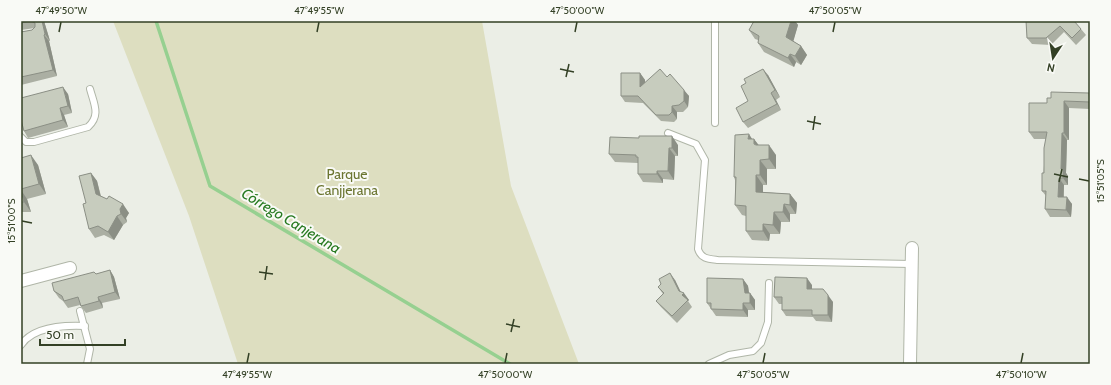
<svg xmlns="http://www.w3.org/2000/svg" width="1111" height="385" viewBox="0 0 1111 385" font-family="Cabin,sans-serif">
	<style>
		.green { fill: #dddec0 }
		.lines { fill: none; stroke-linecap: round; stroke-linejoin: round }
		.stream { stroke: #96d090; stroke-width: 3.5 }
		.service-casing { stroke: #b0b6a8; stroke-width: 8 }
		.minor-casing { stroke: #b0b6a8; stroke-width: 14 }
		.service { stroke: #fff; stroke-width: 6 }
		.minor { stroke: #fff; stroke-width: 12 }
		.wall { fill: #abafa3 }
		.shaded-wall { fill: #8b8f85 }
		.building { fill: #c7ccbe; stroke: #8b8f85 }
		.ticks { fill: none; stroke: #334025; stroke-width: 1.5 }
		.labels { text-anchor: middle; stroke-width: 4; stroke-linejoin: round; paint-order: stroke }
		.park-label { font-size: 14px; fill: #6b7530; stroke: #f9faf6 }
		.water-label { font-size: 15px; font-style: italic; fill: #277a21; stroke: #f9faf6 }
		.neatline { fill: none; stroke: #334025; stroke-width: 1.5 }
		.ticks-label { font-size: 10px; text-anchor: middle; fill: #334025 }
	</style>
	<rect width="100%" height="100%" fill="#ebeee6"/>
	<path class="green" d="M 113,21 L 482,21 L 511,186 L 579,364 L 238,364 L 189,216 Z"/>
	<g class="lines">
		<path class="stream" d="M 156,21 L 210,186 L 510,364"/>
		<defs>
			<g id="service">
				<path d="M 715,123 L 715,21"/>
				<path d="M 668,133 L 696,144 L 705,160 L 698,249 C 701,259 709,259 718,260 L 911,264"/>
				<path d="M 21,137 L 26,142 L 34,142 L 88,127 C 101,115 94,104 90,89"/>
				<path d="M 80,311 L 90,349 L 87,364"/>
				<path d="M 21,345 C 33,327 64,325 85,326"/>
				<path d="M 709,364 L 729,355 L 753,351 L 761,343 L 768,322 L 769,283"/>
			</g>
			<g id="minor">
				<path d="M 21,281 L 70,268"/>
				<path d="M 910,364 L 912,248"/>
			</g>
		</defs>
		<use href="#service" class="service-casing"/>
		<use href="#minor" class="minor-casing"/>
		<use href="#service" class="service"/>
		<use href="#minor" class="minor"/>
	</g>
	<g class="wall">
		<path d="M 21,21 L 44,21 L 50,41 L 49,41 L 57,76 L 21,85 L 21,32 L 32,30 L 35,28 L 21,30 Z"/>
		<path d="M 754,21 L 795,21 L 798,25 L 793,41 L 801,46 L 807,55 L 801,65 L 796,62 L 794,67 L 764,52 L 758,43 L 758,40 L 755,39 L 749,30 Z"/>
		<path d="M 1026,21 L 1081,29 L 1086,35 L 1076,45 L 1064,32 L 1051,45 L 1032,44 L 1027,38 Z"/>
		<path d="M 640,73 L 645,80 L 645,82 L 667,77 L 689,96 L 688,107 L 683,112 L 677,112 L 677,119 L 674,122 L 661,121 L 643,103 L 625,102 L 621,96 Z"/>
		<path d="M 768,75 L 780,97 L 776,100 L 781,110 L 748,128 L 743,122 L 748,101 Z"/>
		<path d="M 68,94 L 72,113 L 64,115 L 68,127 L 28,138 L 24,131 Z"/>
		<path d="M 1090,94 L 1090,109 L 1069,108 L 1069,140 L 1067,140 L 1066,173 L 1068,176 L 1068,185 L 1064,185 L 1064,197 L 1072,204 L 1071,217 L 1050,217 L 1045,209 L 1046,196 L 1042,191 L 1046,139 L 1034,139 L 1029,132 L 1047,103 L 1051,98 Z"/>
		<path d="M 752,139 L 754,139 L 758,145 L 776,155 L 776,169 L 767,169 L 767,185 L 763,185 L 763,192 L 790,194 L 797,203 L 796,214 L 790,214 L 790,222 L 781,222 L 780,234 L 770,234 L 769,241 L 752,240 L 746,231 L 746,216 L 742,215 L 735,205 L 735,180 L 734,177 Z"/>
		<path d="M 678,145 L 678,156 L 675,156 L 674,180 L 663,179 L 663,183 L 643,182 L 638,174 L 638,163 L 615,162 L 609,154 Z"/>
		<path d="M 21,158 L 38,165 L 46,194 L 27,199 L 31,212 L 21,212 Z"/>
		<path d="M 91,173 L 97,181 L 101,196 L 129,213 L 126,218 L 127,222 L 123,225 L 114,240 L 104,235 L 95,238 L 89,229 L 86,203 Z"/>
		<path d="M 110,270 L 114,277 L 120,299 L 102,303 L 103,308 L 86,313 L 80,305 L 68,308 L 63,301 L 59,298 L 54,291 L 96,274 Z"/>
		<path d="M 743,279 L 748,286 L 749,293 L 750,293 L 755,300 L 755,310 L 748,310 L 748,317 L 716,316 L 707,303 Z"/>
		<path d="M 675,280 L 681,292 L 689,300 L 688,301 L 692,307 L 677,323 L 661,307 L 656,301 L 663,294 L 658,287 Z"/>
		<path d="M 812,285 L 812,289 L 833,302 L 832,322 L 816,321 L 813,317 L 786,316 L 782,310 L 782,304 L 779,304 L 774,297 Z"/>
	</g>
	<g class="shaded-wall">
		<path d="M 42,21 L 44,21 L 50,41 L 45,34 Z"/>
		<path d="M 791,21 L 795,21 L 798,25 L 792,46 L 786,37 Z"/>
		<path d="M 44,35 L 49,41 L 57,76 L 53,70 Z"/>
		<path d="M 801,46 L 807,55 L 801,65 L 795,56 Z"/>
		<path d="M 790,54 L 796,62 L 794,67 L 788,58 Z"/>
		<path d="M 763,69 L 768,75 L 780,97 L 775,90 Z"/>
		<path d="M 640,73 L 645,80 L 645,93 L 640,87 Z"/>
		<path d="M 63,87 L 68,94 L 72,113 L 68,106 Z"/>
		<path d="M 684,90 L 689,96 L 688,107 L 684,101 Z"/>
		<path d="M 771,93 L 776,100 L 781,110 L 777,104 Z"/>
		<path d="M 1064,101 L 1069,108 L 1069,140 L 1064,133 Z"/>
		<path d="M 672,106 L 677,112 L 677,119 L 672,112 Z"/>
		<path d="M 60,108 L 64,115 L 68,127 L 63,120 Z"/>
		<path d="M 1062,133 L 1067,140 L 1066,173 L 1068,176 L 1068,185 L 1063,178 L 1061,169 Z"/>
		<path d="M 749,134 L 754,142 L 754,139 L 761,148 L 748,139 Z"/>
		<path d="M 672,136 L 678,145 L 678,156 L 672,148 Z"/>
		<path d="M 769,145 L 776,155 L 776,169 L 769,159 Z"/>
		<path d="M 669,148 L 675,156 L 674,180 L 668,171 Z"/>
		<path d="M 31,155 L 38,165 L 46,194 L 39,184 Z"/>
		<path d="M 760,160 L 767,169 L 767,185 L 760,175 Z"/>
		<path d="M 657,171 L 663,179 L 663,183 L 657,174 Z"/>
		<path d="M 91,173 L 97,181 L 102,202 L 96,194 Z"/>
		<path d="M 756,175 L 763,185 L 763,202 L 756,192 Z"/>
		<path d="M 1059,178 L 1064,185 L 1063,204 L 1058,197 Z"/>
		<path d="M 21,190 L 27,199 L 31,212 L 24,202 Z"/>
		<path d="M 790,194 L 797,203 L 796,214 L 790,205 Z"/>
		<path d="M 1067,197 L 1072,204 L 1071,217 L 1066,210 Z"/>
		<path d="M 123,204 L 129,213 L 126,218 L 127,222 L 121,214 L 120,209 Z"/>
		<path d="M 784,204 L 790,214 L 790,222 L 783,212 Z"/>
		<path d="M 774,212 L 781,222 L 780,234 L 773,225 Z"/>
		<path d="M 117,216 L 123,225 L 114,240 L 108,232 Z"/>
		<path d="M 763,224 L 770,234 L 769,241 L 763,231 Z"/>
		<path d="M 110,270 L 114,277 L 120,299 L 115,292 Z"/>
		<path d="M 670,273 L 675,280 L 682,295 L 684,293 L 689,300 L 688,301 L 684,298 L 679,291 Z"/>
		<path d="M 807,278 L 812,285 L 812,296 L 807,289 Z"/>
		<path d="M 743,279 L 748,286 L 750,300 L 745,293 Z"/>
		<path d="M 750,293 L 755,300 L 755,310 L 750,303 Z"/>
		<path d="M 828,295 L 833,302 L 832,322 L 828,315 Z"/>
		<path d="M 98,297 L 102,303 L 103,308 L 99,301 Z"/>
		<path d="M 743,303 L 748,310 L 748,317 L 743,310 Z"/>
	</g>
	<g class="building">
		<path d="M 21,21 L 30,21 L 21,23 Z"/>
		<path d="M 31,21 L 42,21 L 45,34 L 44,35 L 53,70 L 21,77 L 21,32 L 32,30 L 35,27 L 35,23 Z"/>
		<path d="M 754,21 L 791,21 L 786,37 L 801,46 L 795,56 L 790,54 L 788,58 L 758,43 L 759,36 L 749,30 Z"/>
		<path d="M 1026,21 L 1074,21 L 1081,29 L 1072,38 L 1060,26 L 1046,38 L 1027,38 Z"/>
		<path d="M 660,69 L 667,77 L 670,74 L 684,90 L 684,101 L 679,105 L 672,106 L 672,112 L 669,115 L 656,115 L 638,96 L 621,96 L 621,73 L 640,73 L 640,87 Z"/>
		<path d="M 763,69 L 775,90 L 771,93 L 777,104 L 743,122 L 736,108 L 748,101 L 741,86 L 746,83 L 744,79 Z"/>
		<path d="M 63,87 L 68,106 L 60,108 L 63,120 L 24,131 L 21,120 L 21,98 Z"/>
		<path d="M 1051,92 L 1089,93 L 1090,102 L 1064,101 L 1064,133 L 1062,133 L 1061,169 L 1063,169 L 1063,178 L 1059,178 L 1058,197 L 1067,197 L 1066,210 L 1045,209 L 1046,191 L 1042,191 L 1042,173 L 1044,173 L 1044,148 L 1047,132 L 1029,132 L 1029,103 L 1047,103 L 1047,98 L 1051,98 Z"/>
		<path d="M 749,134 L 748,139 L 754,139 L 754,144 L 756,145 L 769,145 L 769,159 L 760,160 L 760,175 L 756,175 L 756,192 L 790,194 L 790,205 L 784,204 L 783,212 L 774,212 L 773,225 L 763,224 L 763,231 L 746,231 L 746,206 L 735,205 L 736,177 L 734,177 L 735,135 Z"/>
		<path d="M 639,136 L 672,136 L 672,148 L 669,148 L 668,171 L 657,171 L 657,174 L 638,174 L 638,157 L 636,157 L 636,155 L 609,154 L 610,137 L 639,138 Z"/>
		<path d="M 31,155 L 39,184 L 21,189 L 21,158 Z"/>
		<path d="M 91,173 L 96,194 L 107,199 L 109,196 L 123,204 L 120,209 L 121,214 L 117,216 L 108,232 L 98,226 L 89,229 L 83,204 L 86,203 L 79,176 Z"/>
		<path d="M 21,191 L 24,202 L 21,202 Z"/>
		<path d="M 110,270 L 115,292 L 98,297 L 99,301 L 81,306 L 78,297 L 64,301 L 62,296 L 54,291 L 52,283 L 94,272 L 96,274 Z"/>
		<path d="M 670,273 L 679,291 L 684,293 L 682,295 L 688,300 L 672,316 L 656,301 L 664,293 L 658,287 L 661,284 L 659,279 Z"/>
		<path d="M 775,277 L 807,278 L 807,289 L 823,289 L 828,295 L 828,315 L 812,315 L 812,310 L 782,310 L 782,297 L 774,297 Z"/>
		<path d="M 707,278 L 743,279 L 745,293 L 750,293 L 750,303 L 743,303 L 743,310 L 711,309 L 711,303 L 707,303 Z"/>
	</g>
	<path class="ticks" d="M 59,32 L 61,22M 317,32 L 319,22M 575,32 L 577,22M 833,32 L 835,22M 560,69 L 574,72M 566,77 L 569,64M 807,121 L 821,124M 813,130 L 815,116M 1054,174 L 1068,177M 1079,179 L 1089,181M 1059,182 L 1062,169M 22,221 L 32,223M 259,272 L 273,274M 265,280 L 267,266M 506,324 L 520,327M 511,332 L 514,319M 247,363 L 249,353M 505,363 L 507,353M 763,363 L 765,353M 1021,363 L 1023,353"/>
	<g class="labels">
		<g class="park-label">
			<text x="347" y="179">Parque<tspan x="347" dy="16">Canjjerana</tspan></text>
		</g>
		<g class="water-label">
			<text transform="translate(291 221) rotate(31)" y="5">Córrego Canjerana</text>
		</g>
	</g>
	<rect width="1111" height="385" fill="none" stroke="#f9faf6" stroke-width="44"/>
	<g transform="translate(1053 58) rotate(192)" stroke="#f9faf6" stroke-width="3" paint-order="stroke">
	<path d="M0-3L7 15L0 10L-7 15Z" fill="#334025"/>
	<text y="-6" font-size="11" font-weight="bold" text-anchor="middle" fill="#334025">N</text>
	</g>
	<path d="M40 339v6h85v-6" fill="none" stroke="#334025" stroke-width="2"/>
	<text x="46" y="339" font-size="12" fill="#334025" stroke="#f9faf6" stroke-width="3" paint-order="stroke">50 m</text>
	<rect x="22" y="22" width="1067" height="341" class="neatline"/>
	<g class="ticks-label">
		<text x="61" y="14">47°49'50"W</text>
		<text x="319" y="14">47°49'55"W</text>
		<text x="577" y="14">47°50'00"W</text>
		<text x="835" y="14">47°50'05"W</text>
		<text transform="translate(1100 181) rotate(-90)" y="4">15°51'05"S</text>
		<text transform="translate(11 221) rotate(-90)" y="4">15°51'00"S</text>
		<text x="247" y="378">47°49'55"W</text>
		<text x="505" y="378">47°50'00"W</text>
		<text x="763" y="378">47°50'05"W</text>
		<text x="1021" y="378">47°50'10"W</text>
	</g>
</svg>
